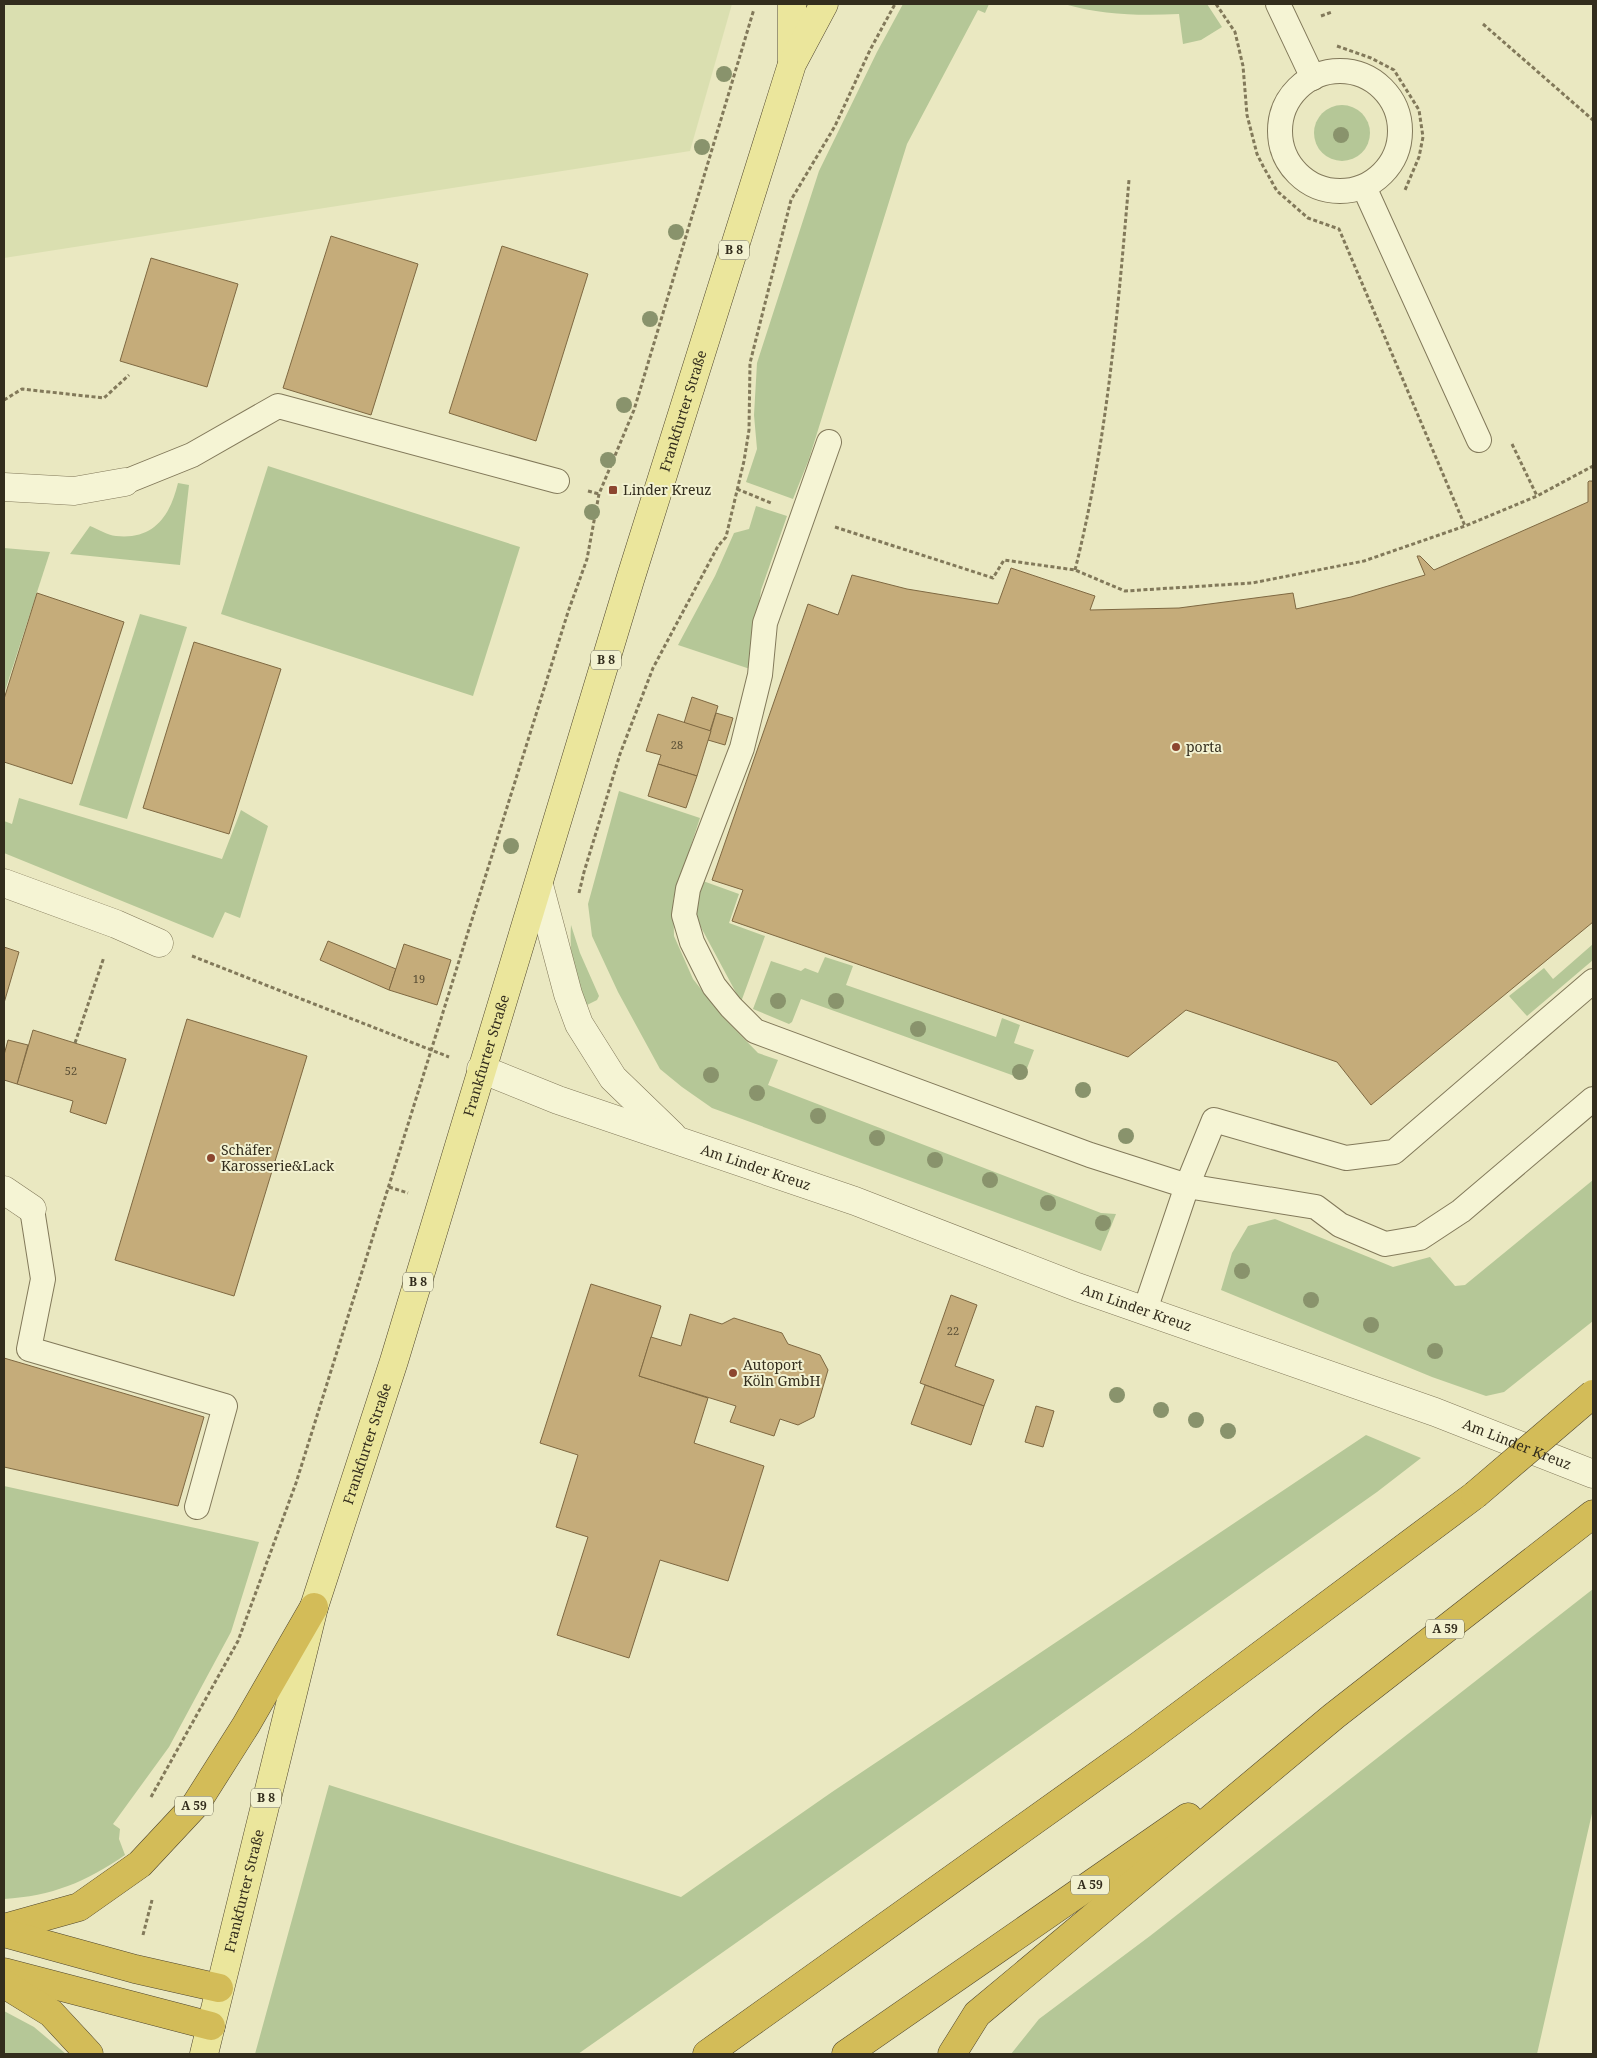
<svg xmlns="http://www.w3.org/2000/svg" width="1597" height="2058" viewBox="0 0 1597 2058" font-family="'Noto Serif',serif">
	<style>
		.farmland { fill: #dadfb0 }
		.green { fill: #b5c797 }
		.building { fill: #c5ac7a; stroke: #7f6942 }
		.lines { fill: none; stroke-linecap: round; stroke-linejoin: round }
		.lane-casing { stroke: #82795a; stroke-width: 26 }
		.street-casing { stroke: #82795a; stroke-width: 29 }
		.primary-casing { stroke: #50462e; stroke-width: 29 }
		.highway-casing { stroke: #50462e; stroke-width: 29 }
		.path { stroke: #82795a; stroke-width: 3; stroke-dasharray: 4 2.5; stroke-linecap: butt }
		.lane { stroke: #f5f4d4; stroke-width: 24 }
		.street { stroke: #f5f4d4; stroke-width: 28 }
		.primary { stroke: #ebe69c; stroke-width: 28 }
		.highway { stroke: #d3bc58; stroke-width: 28 }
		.highway-bridge-casing { stroke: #50462e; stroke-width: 29; stroke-linecap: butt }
		.highway-bridge { stroke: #d3bc58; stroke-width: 28 }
		.tree { fill: #89936c }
		.poi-dot { fill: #8c462f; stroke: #f2f1d0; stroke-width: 2 }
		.labels { text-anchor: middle; stroke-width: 4; stroke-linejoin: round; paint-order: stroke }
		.number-label { font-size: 11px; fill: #584d34 }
		.shield { fill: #f2f1d0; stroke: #6c6853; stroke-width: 1 }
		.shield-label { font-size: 12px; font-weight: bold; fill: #332d1d }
		.street-label { font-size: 14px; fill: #332d1d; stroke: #f2f1d0 }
		.poi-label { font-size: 14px; fill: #332d1d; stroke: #f2f1d0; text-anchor: start }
	</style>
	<rect width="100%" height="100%" fill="#eae8c1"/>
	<path class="farmland" d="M 4,4 L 732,4 L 690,151 L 4,258 Z"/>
	<g class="green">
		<path d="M 903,4 L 989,4 L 985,13 L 978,10 L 907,144 L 809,459 L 793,499 L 746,482 L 757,449 L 754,415 L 757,363 L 819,171 L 877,52 Z"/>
		<path d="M 1064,4 L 1207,4 L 1222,27 L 1201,40 L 1183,44 L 1179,14 C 1140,16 1102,15 1064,4 Z"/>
		<circle cx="1342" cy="133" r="28"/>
		<path d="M 268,466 L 520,547 L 473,696 L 221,614 Z"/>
		<path d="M 178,483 L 189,485 L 180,565 L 70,554 L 90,526 C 98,529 107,535 116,536 C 154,540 170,516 178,483 Z"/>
		<path d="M 756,506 L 787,516 L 761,590 L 750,669 L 678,645 L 715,576 L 734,533 L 749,529 Z"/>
		<path d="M 4,548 L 50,552 L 4,694 Z"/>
		<path d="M 140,614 L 187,627 L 127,819 L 79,805 Z"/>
		<path d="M 619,791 L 700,818 L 673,900 L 674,936 L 693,979 L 722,1016 L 758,1053 L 778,1060 L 768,1085 L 1101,1213 L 1116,1214 L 1101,1251 L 712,1108 L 682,1087 L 660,1069 L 618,992 L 592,936 L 588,904 Z"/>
		<path d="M 19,798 L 222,859 L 241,810 L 268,826 L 240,918 L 225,912 L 213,938 L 4,853 L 4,821 L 12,824 Z"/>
		<path d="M 703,881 L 739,894 L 729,923 L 765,936 L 741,1002 L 696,918 L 696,903 Z"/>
		<path d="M 571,925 L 580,953 L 599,996 L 597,1000 L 585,1006 C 575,976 569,957 571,925 Z"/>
		<path d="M 1593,944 L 1593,960 L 1527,1016 L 1509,996 L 1544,968 L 1553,979 Z"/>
		<path d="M 825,957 L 853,966 L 846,985 L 996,1037 L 1002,1018 L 1020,1025 L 1014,1043 L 1034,1050 L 1023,1079 L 801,999 L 792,1022 L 789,1024 L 753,1009 L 771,961 L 801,971 L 805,968 L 818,973 Z"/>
		<path d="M 1593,1180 L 1593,1321 L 1504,1392 L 1486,1396 L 1432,1377 L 1221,1290 L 1232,1253 L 1248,1226 L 1275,1219 L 1393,1267 L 1430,1257 L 1455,1286 L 1465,1285 Z"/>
		<path d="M 1366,1435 L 1421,1458 L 1377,1492 L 578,2054 L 255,2054 L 329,1785 L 681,1897 L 832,1792 Z"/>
		<path d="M 4,1486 L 259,1542 L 231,1632 L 169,1747 L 113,1824 L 120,1829 L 119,1839 L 125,1855 C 86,1882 52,1896 4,1899 Z"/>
		<path d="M 1593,1589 L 1593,1809 L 1537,2054 L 1011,2054 L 1039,2019 L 1150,1936 Z"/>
		<path d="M 4,2011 L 34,2027 L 66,2054 L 4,2054 Z"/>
	</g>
	<g class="building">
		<path d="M 331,236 L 418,264 L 371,415 L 283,388 Z"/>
		<path d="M 502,246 L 588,274 L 536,441 L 449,413 Z"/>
		<path d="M 151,258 L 238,284 L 207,387 L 120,361 Z"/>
		<path d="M 1589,481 L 1592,481 L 1593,484 L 1593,922 L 1371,1105 L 1337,1062 L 1186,1010 L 1128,1057 L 732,921 L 743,890 L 712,880 L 808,604 L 838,615 L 852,575 L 907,589 L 998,604 L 1011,568 L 1095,596 L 1090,610 L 1179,608 L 1293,593 L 1296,609 L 1351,597 L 1425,575 L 1417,556 L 1420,556 L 1434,570 L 1588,502 L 1588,482 Z"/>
		<path d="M 37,593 L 124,622 L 72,784 L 4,762 L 4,699 Z"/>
		<path d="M 194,642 L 281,669 L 229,834 L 143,808 Z"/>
		<path d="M 692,697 L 718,706 L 710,731 L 684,723 Z"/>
		<path d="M 716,713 L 733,718 L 725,745 L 708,740 Z"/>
		<path d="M 658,714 L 711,731 L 697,776 L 658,764 L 661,755 L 646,751 Z"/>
		<path d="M 658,764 L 697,776 L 686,808 L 648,796 Z"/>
		<path d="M 328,941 L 396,969 L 389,990 L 320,960 Z"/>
		<path d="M 404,944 L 451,960 L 437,1005 L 389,990 Z"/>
		<path d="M 4,947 L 19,952 L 4,1003 Z"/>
		<path d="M 187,1019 L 307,1056 L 234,1296 L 115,1260 Z"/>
		<path d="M 33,1030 L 126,1059 L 106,1124 L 70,1112 L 73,1101 L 17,1084 Z"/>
		<path d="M 8,1040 L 28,1045 L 17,1084 L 4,1080 L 4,1055 Z"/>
		<path d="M 591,1284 L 661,1306 L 639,1376 L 708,1398 L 694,1443 L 764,1466 L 728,1581 L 660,1560 L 629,1658 L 557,1635 L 588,1537 L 556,1527 L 578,1455 L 540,1443 Z"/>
		<path d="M 951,1295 L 977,1305 L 955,1366 L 994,1380 L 984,1406 L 920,1383 Z"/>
		<path d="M 690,1314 L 722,1324 L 734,1318 L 782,1333 L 788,1344 L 820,1355 L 828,1370 L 814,1417 L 798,1425 L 780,1419 L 774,1436 L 730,1422 L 736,1406 L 639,1376 L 651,1337 L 681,1346 Z"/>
		<path d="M 4,1358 L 204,1417 L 178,1506 L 4,1467 Z"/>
		<path d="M 925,1385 L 984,1406 L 971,1445 L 911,1424 Z"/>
		<path d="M 1036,1406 L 1054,1411 L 1043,1447 L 1025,1442 Z"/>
	</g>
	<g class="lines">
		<defs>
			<g id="lane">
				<path d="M 1278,4 L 1313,78"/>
				<circle cx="1340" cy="131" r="60"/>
				<path d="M 1364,187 L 1479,440"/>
				<path d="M 829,442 L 765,623 L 760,675 L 742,748 L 688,889 L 684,915 L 692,942 L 714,986 L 731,1007 L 755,1031 L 1090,1155 L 1187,1186 L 1316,1207 L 1340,1225 L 1385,1244 L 1420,1238 L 1461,1211 L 1593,1099"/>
				<path d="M 125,482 L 192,455 L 278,406 L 557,481"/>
				<path d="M 32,1209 L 43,1279 L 29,1349 L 225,1406 L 197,1507"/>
				<path d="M 1145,1310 L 1187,1186 L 1214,1120 L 1346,1158 L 1394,1152 L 1593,981"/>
			</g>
			<g id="street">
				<path d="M 4,487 L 74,491 L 125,482"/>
				<path d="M 4,883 L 116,924 L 159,943"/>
				<path d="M 539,885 L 568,994 L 579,1024 L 613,1078 L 672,1135"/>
				<path id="s1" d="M 481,1069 L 558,1100 L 855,1201 L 1077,1287 L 1435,1412 L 1593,1474"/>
				<path d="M 4,1190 L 32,1209"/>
			</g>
			<g id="primary">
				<path d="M 792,4 L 792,60"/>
				<path id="s2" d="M 204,2054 L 314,1607 L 394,1361 L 630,580 L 792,64 L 824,4"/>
			</g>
			<g id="highway">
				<path d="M 4,1928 L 79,1907 L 140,1864 L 196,1804 L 246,1725 L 314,1607"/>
				<path d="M 4,1933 L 135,1969 L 219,1988"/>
				<path d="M 4,1972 L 211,2026"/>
				<path d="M 4,1984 L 51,2013 L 89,2054"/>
				<path d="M 707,2054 L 1140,1745 L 1475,1495"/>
				<path d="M 846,2054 L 1188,1817"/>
				<path d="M 952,2054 L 977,2014 L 1334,1716 L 1593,1514"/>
			</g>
		</defs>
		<use href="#lane" class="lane-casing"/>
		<use href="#street" class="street-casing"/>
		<use href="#primary" class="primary-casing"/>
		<use href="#highway" class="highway-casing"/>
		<g class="path">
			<path d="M 1216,4 L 1235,32 L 1243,66 L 1247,115 L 1257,154 L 1263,166 L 1277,191 L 1308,218 L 1339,229 L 1465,526"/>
			<path d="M 1321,16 L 1332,12"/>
			<path d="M 1483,24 L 1593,120"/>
			<path d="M 1337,46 L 1371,58 L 1394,70 L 1419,110 L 1423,137 L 1419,157 L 1405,190"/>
			<path d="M 4,400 L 22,389 L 104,398 L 129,375"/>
			<path d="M 1512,444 L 1537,496"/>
			<path d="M 737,489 L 771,503"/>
			<path d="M 588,491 L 599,494"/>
			<path d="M 835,527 L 993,578 L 1004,560 L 1075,570 L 1125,591 L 1252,583 L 1364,561 L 1465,526 L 1537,496 L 1593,466"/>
			<path d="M 1075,570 C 1107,443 1118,310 1129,180"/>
			<path d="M 579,893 L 584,872 L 620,754 L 653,668 L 718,546 L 726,537 L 744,461 L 749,430 L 750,363 L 791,200 L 835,126 L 870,50 L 895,4"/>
			<path d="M 192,956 L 449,1057"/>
			<path d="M 75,1043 L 104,957"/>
			<path d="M 389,1187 L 408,1193"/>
			<path d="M 151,1797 L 238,1641 L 296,1483 L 568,612 L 587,559 L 599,494 L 634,410 L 754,9"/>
			<path d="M 143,1935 L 152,1900"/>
		</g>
		<use href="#lane" class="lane"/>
		<use href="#street" class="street"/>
		<use href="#primary" class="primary"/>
		<use href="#highway" class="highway"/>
		<defs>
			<path id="highway-bridge" d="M 1475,1495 L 1593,1394"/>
		</defs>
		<use href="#highway-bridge" class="highway-bridge-casing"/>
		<use href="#highway-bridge" class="highway-bridge"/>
	</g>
	<g class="tree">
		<circle cx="724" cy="74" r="8"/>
		<circle cx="1341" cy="135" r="8"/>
		<circle cx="702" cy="147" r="8"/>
		<circle cx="676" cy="232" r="8"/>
		<circle cx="650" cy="319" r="8"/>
		<circle cx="624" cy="405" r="8"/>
		<circle cx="608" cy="460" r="8"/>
		<circle cx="592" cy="512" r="8"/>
		<circle cx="511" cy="846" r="8"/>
		<circle cx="778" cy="1001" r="8"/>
		<circle cx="836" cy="1001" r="8"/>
		<circle cx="918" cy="1029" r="8"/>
		<circle cx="1020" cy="1072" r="8"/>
		<circle cx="711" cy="1075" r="8"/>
		<circle cx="1083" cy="1090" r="8"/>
		<circle cx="757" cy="1093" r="8"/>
		<circle cx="818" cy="1116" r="8"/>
		<circle cx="1126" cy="1136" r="8"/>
		<circle cx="877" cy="1138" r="8"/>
		<circle cx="935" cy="1160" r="8"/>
		<circle cx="990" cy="1180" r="8"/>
		<circle cx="1048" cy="1203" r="8"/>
		<circle cx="1103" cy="1223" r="8"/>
		<circle cx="1242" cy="1271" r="8"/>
		<circle cx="1311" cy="1300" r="8"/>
		<circle cx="1371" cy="1325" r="8"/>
		<circle cx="1435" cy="1351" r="8"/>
		<circle cx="1117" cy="1395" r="8"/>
		<circle cx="1161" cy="1410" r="8"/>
		<circle cx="1196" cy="1420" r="8"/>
		<circle cx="1228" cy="1431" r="8"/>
	</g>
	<g class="poi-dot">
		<rect x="608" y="485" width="10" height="10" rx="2.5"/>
		<circle cx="1176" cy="747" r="5"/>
		<circle cx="211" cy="1158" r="5"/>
		<circle cx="733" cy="1373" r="5"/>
	</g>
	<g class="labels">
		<g class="number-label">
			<text x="677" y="749">28</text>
			<text x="419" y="983">19</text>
			<text x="71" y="1075">52</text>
			<text x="953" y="1335">22</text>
		</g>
		<g class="shield">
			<rect x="719" y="240.5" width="30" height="19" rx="4"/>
			<rect x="591" y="650.5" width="30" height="19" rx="4"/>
			<rect x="403" y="1272.5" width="30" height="19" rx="4"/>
			<rect x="1426" y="1619.5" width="38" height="19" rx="4"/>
			<rect x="251" y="1788.5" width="30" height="19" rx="4"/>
			<rect x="175" y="1796.5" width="38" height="19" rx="4"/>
			<rect x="1071" y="1875.5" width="38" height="19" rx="4"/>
		</g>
		<g class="shield-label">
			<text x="734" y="254">B 8</text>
			<text x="606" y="664">B 8</text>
			<text x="418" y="1286">B 8</text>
			<text x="1445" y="1633">A 59</text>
			<text x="266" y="1802">B 8</text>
			<text x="194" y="1810">A 59</text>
			<text x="1090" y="1889">A 59</text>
		</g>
		<g class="street-label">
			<text dy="5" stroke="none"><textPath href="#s2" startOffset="1712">Frankfurter Straße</textPath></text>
			<text dy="5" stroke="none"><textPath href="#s2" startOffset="1038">Frankfurter Straße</textPath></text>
			<text dy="5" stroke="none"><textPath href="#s1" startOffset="292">Am Linder Kreuz</textPath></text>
			<text dy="5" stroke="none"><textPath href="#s1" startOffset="698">Am Linder Kreuz</textPath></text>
			<text dy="5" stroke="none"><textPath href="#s2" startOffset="632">Frankfurter Straße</textPath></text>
			<text dy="5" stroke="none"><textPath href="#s1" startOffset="1102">Am Linder Kreuz</textPath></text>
			<text dy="5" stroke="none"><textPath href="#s2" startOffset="168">Frankfurter Straße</textPath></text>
		</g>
		<g class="poi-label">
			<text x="623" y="495">Linder Kreuz</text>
			<text x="1186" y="752">porta</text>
			<text x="221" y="1155">Schäfer<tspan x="221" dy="16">Karosserie&amp;Lack</tspan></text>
			<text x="743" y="1370">Autoport<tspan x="743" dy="16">Köln GmbH</tspan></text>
		</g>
	</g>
	<rect width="1597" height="2058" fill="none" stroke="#332d1d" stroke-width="10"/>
</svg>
